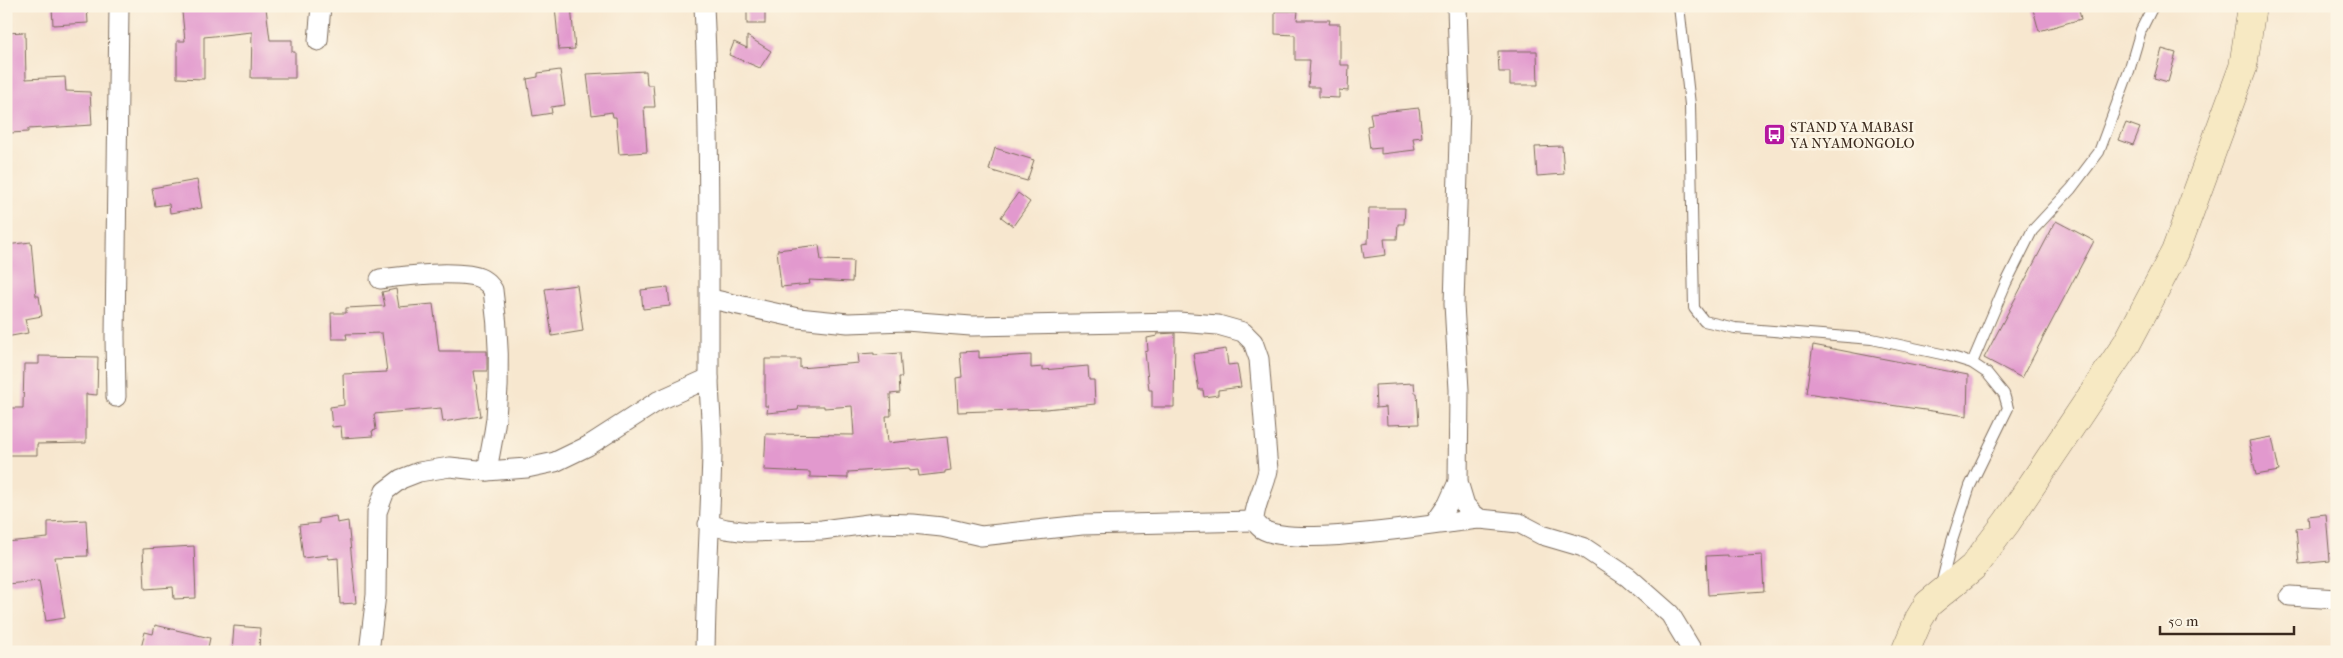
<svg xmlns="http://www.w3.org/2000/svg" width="2343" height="658" viewBox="0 0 2343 658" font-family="'IM FELL French Canon',serif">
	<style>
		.building { fill: #e299ce }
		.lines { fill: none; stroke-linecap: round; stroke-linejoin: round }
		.service-casing { stroke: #7d6c5c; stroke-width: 12 }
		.minor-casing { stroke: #7d6c5c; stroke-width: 21 }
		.secondary-casing { stroke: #7d6c5c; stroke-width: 29 }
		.service { stroke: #fff; stroke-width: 10 }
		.minor { stroke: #fff; stroke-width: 19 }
		.secondary { stroke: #f7e9c3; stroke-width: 28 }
		.labels { text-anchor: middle; stroke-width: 5; stroke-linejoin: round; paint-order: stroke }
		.poi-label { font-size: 14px; fill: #3b2a1e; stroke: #fcf5e5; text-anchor: start }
	</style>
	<rect width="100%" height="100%" fill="#fcf5e5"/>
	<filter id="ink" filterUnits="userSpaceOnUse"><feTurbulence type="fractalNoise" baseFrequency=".02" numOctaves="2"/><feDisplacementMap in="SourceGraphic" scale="10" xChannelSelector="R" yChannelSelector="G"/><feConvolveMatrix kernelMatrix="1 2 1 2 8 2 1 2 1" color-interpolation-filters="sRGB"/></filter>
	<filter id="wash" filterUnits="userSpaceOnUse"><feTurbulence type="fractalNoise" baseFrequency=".0096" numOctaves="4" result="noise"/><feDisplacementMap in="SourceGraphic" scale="20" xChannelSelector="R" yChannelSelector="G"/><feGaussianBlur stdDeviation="1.12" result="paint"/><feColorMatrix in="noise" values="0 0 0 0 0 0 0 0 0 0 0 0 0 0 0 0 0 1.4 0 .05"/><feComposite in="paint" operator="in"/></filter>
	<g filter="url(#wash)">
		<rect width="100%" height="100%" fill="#f7e7cf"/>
		<g id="blocks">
			<g class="building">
				<path d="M 52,6 L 87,6 L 88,23 L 53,25 Z"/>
				<path d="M 187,6 L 264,6 L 266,8 L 270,40 L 292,40 L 292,52 L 295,52 L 295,78 L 251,78 L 252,32 L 204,37 L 204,79 L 177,78 L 177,41 L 185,41 L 182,12 L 188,11 Z"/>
				<path d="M 555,6 L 571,6 L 575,49 L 559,50 Z"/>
				<rect x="747" y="6" width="18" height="18"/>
				<path d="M 2032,6 L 2078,6 L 2081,19 L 2039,31 Z"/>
				<path d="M 1275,11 L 1298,11 L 1297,20 L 1330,20 L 1329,24 L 1340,24 L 1340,65 L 1349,65 L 1348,91 L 1339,90 L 1339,98 L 1319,97 L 1319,87 L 1308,87 L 1310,60 L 1295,60 L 1295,35 L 1275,34 Z"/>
				<path d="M 25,32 L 26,79 L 65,77 L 66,91 L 90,92 L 92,125 L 28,129 L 28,132 L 10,133 L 10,128 L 6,128 L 6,110 L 8,110 L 6,33 Z"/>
				<path d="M 747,36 L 771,51 L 760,68 L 729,55 L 734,42 L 747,48 Z"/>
				<path d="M 2162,49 L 2176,53 L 2168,82 L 2154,78 Z"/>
				<path d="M 1498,51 L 1537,51 L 1538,85 L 1510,85 L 1510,72 L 1499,72 Z"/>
				<path d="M 560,70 L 565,105 L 551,107 L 552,113 L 533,116 L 527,79 L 538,77 L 538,73 Z"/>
				<path d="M 646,71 L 647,85 L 653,85 L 655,107 L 644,107 L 647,152 L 619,154 L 616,117 L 613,117 L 612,112 L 592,115 L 587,74 Z"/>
				<path d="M 1419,108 L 1422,137 L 1413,138 L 1415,150 L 1381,154 L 1381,148 L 1370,149 L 1367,126 L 1372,125 L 1370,113 Z"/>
				<path d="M 2126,123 L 2140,128 L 2133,145 L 2119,140 Z"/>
				<path d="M 1562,146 L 1564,174 L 1537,176 L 1535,147 Z"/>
				<path d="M 995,148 L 1034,160 L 1027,181 L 989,170 Z"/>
				<path d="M 197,180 L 202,208 L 170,213 L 169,204 L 155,206 L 152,188 Z"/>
				<path d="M 1018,193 L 1030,202 L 1013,226 L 1001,217 Z"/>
				<path d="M 1369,208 L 1405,208 L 1404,224 L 1398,224 L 1397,239 L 1384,239 L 1386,255 L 1364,258 L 1362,244 L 1368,243 Z"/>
				<path d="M 2056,221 L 2094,241 L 2022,378 L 1984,358 Z"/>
				<path d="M 31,242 L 36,296 L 39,296 L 42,316 L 25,319 L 28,333 L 6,337 L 6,245 Z"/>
				<path d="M 819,245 L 821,260 L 853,261 L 852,282 L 809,280 L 810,284 L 781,287 L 777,250 Z"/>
				<path d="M 577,285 L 583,331 L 552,336 L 545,289 Z"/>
				<path d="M 668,287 L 670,306 L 643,309 L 641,290 Z"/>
				<path d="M 396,289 L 399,307 L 433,304 L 439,351 L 487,351 L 487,371 L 474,371 L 481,416 L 443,422 L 441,408 L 374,414 L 376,430 L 372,431 L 373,436 L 342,438 L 341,426 L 332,427 L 330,407 L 344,405 L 343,374 L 387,372 L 382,333 L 346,334 L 347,339 L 332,339 L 331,313 L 346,313 L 346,308 L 385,306 L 382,292 Z"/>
				<path d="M 1175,333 L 1174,407 L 1152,407 L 1152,390 L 1149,390 L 1145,352 L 1148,351 L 1147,338 L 1157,336 L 1157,334 Z"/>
				<path d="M 1813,345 L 1968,375 L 1967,416 L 1806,393 Z"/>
				<path d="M 1226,349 L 1228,365 L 1237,364 L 1241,387 L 1218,390 L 1218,395 L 1204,397 L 1203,390 L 1199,390 L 1193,354 Z"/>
				<path d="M 979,351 L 979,358 L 1031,355 L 1031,368 L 1043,367 L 1043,370 L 1088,366 L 1089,380 L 1094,380 L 1095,404 L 1046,409 L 958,412 L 956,378 L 962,377 L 960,352 Z"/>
				<path d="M 874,353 L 874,355 L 900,353 L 902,377 L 899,377 L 900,393 L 890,394 L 891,416 L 886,416 L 888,443 L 947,437 L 951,470 L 945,471 L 945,473 L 919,476 L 918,470 L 910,471 L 909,468 L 848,472 L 848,478 L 810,477 L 810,472 L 764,470 L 766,434 L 854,435 L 852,406 L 824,408 L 824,406 L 799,406 L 798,410 L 767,413 L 768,406 L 765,406 L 765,359 L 800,359 L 800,368 L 859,363 L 858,354 Z"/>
				<path d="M 39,356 L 98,357 L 97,395 L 86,394 L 86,443 L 37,444 L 37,455 L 6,455 L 6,408 L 23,408 L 24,364 L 39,364 Z"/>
				<path d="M 1414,383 L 1415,393 L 1417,393 L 1419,424 L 1387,425 L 1386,407 L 1376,408 L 1375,385 Z"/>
				<path d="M 2272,437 L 2279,471 L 2256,475 L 2249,441 Z"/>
				<path d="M 2326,514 L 2330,561 L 2299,564 L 2296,528 L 2309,527 L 2308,516 Z"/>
				<path d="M 336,516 L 337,523 L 348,521 L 356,603 L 340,604 L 338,558 L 329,559 L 328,555 L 303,558 L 299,525 L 319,523 L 319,519 Z"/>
				<path d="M 86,520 L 88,556 L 55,557 L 65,618 L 46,621 L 39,581 L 7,584 L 6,542 L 48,538 L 48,522 Z"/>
				<path d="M 194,546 L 196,598 L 174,599 L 173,587 L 145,589 L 143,549 Z"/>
				<path d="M 1727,555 L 1727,557 L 1762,555 L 1764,591 L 1708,595 L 1706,556 Z"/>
				<path d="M 155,625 L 210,638 L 207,652 L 140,652 L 145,632 L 153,634 Z"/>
				<path d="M 234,626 L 260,628 L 259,652 L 232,652 Z"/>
			</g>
		</g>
	</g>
	<g filter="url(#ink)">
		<use href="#blocks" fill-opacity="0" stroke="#7d6c5c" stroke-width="1"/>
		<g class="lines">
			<defs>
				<g id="service">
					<path d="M 1679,6 L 1690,105 L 1694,308 L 1704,321 L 1735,328 L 1872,339 L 1946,355 L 1972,363 L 1987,373 L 2004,394 L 2008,408 L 1970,486 L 1952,541 L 1941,585"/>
					<path d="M 1972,363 L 2006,283 L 2032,231 L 2071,189 L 2099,152 L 2129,71 L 2141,30 L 2153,6"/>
				</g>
				<g id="minor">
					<path d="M 704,6 C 710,129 709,253 709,376 C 709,403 713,429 712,456 C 710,521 706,586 705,652"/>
					<path d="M 1457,6 L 1460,107 L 1454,304 L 1459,390 L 1458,482 L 1465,505 L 1472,513 L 1480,519 L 1519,523 L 1542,535 L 1583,547 L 1628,577 L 1670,614 L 1693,652"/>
					<path d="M 318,41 L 321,6"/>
					<path d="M 380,279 C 402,276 463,269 482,279 C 487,282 490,285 493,290 C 499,332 500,376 496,418 C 494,435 490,453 487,471"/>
					<path d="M 711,299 L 798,318 L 848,323 L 906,321 L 971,326 L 1178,322 L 1218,325 L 1243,332 L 1253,342 L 1259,359 L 1268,470 C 1265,487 1254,504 1254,521 C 1256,523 1259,527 1262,529 C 1295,549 1437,523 1480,519"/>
					<path d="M 116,397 L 115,337 L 119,6"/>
					<path d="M 1435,523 L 1448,504 L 1458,482"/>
					<path d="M 708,524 L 726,529 L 748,532 L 822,530 L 876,523 L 913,524 L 942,527 L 981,536 L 1082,525 L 1254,521"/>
					<path d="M 2290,596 L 2337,599"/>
					<path d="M 369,652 L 376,595 L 377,512 L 385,491 L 401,479 L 419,472 L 450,467 L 487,471 L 527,468 L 555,462 L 588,446 L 658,401 L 709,378"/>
				</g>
				<path id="secondary" d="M 1905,652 L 1919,619 L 1928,604 L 1973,567 L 2007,522 L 2127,343 L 2175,252 L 2243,67 L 2252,6"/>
			</defs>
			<use href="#service" class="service-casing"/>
			<use href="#minor" class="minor-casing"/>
			<use href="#secondary" class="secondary-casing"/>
			<use href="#service" class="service"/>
			<use href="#minor" class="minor"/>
			<use href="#secondary" class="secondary"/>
		</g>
	</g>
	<defs>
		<symbol id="bus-square" viewBox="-11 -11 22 22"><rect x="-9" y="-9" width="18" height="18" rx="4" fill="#b5179e" stroke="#fcf5e5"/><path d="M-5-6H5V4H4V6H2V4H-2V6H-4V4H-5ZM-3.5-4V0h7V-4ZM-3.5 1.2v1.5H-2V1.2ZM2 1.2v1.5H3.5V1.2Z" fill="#fff"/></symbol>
	</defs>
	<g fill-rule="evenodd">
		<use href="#bus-square" x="1762" y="122" width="25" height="25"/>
	</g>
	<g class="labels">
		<g class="poi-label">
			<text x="1790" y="132">STAND YA MABASI<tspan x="1790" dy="16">YA NYAMONGOLO</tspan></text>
		</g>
	</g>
	<rect width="2343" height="658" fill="none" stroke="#fcf5e5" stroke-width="25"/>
	<path d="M2160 626v8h134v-8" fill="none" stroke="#3b2a1e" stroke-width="2.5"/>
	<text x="2168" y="626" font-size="15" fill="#3b2a1e" stroke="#fcf5e5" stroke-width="4" paint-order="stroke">50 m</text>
</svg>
